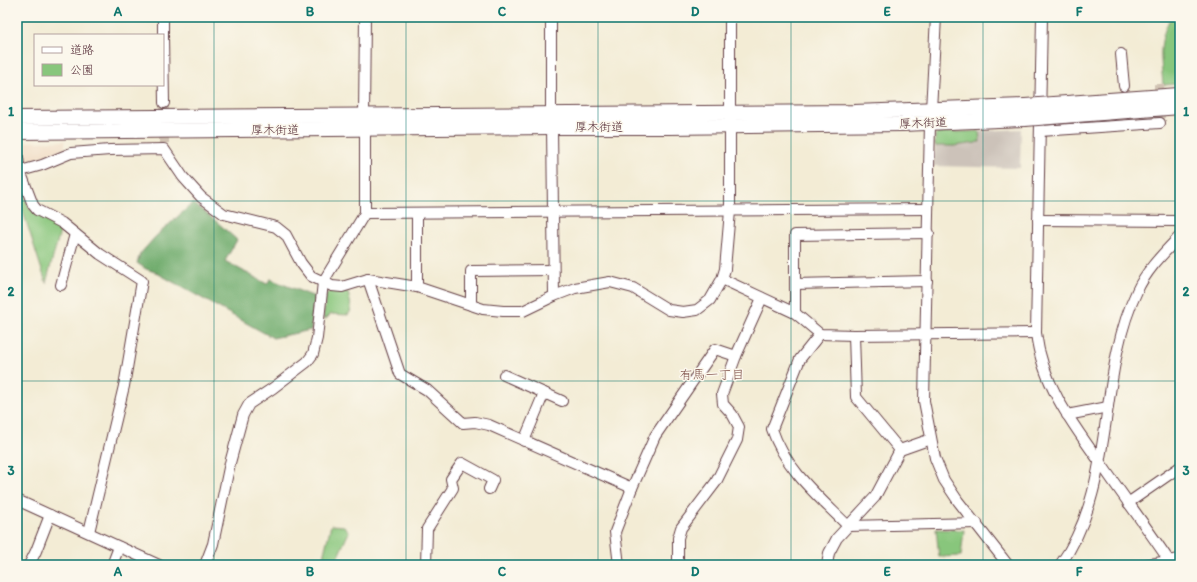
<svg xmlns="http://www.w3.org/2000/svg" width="1197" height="582" viewBox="0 0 1197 582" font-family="Itim,'Klee One',sans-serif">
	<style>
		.built { fill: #eed6bb }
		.industrial { fill: #ccc2b9 }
		.green { fill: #88c67c; stroke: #697254 }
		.forest { fill: #6eab6c; stroke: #5c654c }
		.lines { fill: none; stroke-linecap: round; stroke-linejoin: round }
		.minor-tunnel { stroke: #d1c3b3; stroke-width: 10; stroke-dasharray: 10 5; stroke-linecap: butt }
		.minor-casing { stroke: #633e44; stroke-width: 12 }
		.highway-casing { stroke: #633e44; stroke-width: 16 }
		.minor { stroke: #fff; stroke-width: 10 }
		.highway { stroke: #fff; stroke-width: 14 }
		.highway-bridge-casing { stroke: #633e44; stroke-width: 16; stroke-linecap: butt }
		.highway-bridge { stroke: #fff; stroke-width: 14 }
		.grid { fill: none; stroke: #0f766e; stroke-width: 1; stroke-opacity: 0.55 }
		.labels { text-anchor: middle; stroke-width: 3; stroke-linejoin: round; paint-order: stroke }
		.street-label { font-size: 12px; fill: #4a1f2b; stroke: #fbf7ec }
		.neighbourhood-label { font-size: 13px; fill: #81534d; stroke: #fbf7ec }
		.neatline { fill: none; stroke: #0f766e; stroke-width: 1.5 }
		.grid-label { font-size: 13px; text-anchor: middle; font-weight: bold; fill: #0f766e }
	</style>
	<rect width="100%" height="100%" fill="#fbf7ec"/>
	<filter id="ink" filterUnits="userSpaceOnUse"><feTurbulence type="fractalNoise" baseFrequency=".025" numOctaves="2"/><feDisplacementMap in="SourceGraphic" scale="8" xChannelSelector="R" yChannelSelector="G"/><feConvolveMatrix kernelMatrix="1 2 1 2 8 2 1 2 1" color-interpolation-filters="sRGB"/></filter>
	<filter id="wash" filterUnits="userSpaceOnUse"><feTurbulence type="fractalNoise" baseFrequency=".012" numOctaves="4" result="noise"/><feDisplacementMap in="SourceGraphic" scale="16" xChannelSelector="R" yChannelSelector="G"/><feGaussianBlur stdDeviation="0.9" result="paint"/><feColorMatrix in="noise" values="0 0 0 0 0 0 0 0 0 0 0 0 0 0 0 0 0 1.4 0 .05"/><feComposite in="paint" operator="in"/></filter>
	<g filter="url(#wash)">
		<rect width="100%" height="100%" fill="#f3ecd5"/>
		<path class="built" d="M 65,141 L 65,148 L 31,160 L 25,157 L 23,147 L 27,142 Z"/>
		<path class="industrial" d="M 1021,129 L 1020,168 L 934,166 L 935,146 L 954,146 L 976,143 L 980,141 L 979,131 Z"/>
		<g class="green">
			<path d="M 1171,17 L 1180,17 L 1180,84 L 1163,85 C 1161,58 1157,42 1171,17 Z"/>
			<path d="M 979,131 L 980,142 L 977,142 L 976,143 L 954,146 L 935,146 L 935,135 L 937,133 Z"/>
			<path d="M 17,178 L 30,209 L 61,228 L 46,283 L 19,199 L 17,199 Z"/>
			<path d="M 332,290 L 348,292 C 349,299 354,309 348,315 L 331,314 L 326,319 L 323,319 L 326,294 Z"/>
			<path d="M 331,525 L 344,526 L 349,532 L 334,565 L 321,565 Z"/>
			<path d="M 936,529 L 964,530 L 961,556 L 939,557 Z"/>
		</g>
		<path class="forest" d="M 193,203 L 217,222 L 237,240 L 225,261 L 267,284 L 270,279 L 315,297 L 311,330 L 273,338 L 155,272 L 146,269 L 137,263 L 140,254 L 155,237 Z"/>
	</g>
	<g filter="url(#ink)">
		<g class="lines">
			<g class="minor-tunnel">
				<path d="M 1159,84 L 1160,123"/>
				<path d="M 164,103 L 164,149"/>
			</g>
			<defs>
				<g id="minor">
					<path d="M 163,17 L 163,35"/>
					<path d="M 1042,17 L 1036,333 C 1042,385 1074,426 1104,468 C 1126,500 1150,532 1172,565"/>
					<path d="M 163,36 L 164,103"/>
					<path d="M 1121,54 L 1124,86"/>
					<path d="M 931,110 L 936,17"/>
					<path d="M 551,114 L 551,17"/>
					<path d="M 364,116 L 365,17"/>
					<path d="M 930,123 L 924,401 L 935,458 L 944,480 L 958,501 L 1008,565"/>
					<path d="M 552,127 L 554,296"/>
					<path d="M 1040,131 L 1160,123"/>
					<path d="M 17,150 L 20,171 L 33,205 L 37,210 L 62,223 L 100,254 L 142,281 L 124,386 L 89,532"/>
					<path d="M 17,172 L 42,165 L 71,153 L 110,150 L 164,149 L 183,177 L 201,197 L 224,214 L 276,227 L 286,235 L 301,263 L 311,276 L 332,286 L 342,287 L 368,279 L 417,287 L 483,309 L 503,311 L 523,311 L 554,296 L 575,288 L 610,282 L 633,288 L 669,310 L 683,312 L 697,310 L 710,300 L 722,279 L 725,269 L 730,211 L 730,17"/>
					<path d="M 365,213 L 928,209"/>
					<path d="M 1038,220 L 1180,221"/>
					<path d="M 368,279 L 400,374 L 427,390 L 463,423 L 475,422 L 489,425 L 632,488 L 655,436 L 715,349 L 736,356"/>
					<path d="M 722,279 L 795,313 L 820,334 L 854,335 L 1036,333"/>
					<path d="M 795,284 L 927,281"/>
					<path d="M 61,285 L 75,234"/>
					<path d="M 417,287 L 417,213"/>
					<path d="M 471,305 L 471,271 L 553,270"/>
					<path d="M 795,313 L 795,235 L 929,233"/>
					<path d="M 820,334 L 800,359 L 772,429 C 785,469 819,497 848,526 L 977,523"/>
					<path d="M 854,335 L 856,397 L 900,450"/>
					<path d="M 504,375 L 562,401"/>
					<path d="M 1067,415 L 1108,407"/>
					<path d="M 524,441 L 544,393"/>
					<path d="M 17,500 L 159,565"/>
					<path d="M 1128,503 L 1180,467"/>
					<path d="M 29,565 L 36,551 L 50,515"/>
					<path d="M 112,565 L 119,547"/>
					<path d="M 205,565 L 213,544 L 230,463 L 243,415 L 249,404 L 273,388 L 307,362 L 313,354 L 317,338 L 323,282 L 365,213 L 365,129"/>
					<path d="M 426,565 L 427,529 L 453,488 L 451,479 L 462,463 L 493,480 L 489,489"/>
					<path d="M 619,565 L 615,532 L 632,488"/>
					<path d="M 678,565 L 678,538 L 681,528 L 716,482 L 737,440 L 739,427 L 732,414 L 723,404 L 722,394 L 736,356 L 762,298"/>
					<path d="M 827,565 L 829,553 L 837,538 L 875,497 L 900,450 L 931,439"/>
					<path d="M 1060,565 C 1117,486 1096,377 1137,291 C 1147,269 1164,253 1180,236"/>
					<path d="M 1144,565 L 1180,559"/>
				</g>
				<g id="highway">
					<path d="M 17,118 L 854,112 L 1025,106"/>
					<path d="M 17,132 L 552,127 L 669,127 L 902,124 L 1025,119"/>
				</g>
			</defs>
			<use href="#minor" class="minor-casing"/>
			<use href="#highway" class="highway-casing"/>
			<use href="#minor" class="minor"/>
			<use href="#highway" class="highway"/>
			<defs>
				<g id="highway-bridge">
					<path d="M 1025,106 L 1179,95"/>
					<path d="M 1025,119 L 1180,107"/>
				</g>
			</defs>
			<use href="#highway-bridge" class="highway-bridge-casing"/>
			<use href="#highway-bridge" class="highway-bridge"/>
		</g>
	</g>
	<path class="grid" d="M 214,17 L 214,565M 406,17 L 406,565M 598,17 L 598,565M 791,17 L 791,565M 983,17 L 983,565M 17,201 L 1180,201M 17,381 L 1180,381"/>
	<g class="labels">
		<g class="street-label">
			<text transform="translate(923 123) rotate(-2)" y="4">厚木街道</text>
			<text x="599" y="131">厚木街道</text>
			<text x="275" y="134">厚木街道</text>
		</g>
		<g class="neighbourhood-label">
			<text x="712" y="379">有馬一丁目</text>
		</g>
	</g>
	<rect width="1197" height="582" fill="none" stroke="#fbf7ec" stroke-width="44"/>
	<rect x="34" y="34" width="130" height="52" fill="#fbf7ec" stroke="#b4a19f"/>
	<rect x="42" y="47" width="20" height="6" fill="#ffffff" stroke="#b4a19f"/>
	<text x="70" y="54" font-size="12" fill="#4a1f2b">道路</text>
	<rect x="42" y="64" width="20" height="12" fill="#88c67c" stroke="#b4a19f"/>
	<text x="70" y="74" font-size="12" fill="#4a1f2b">公園</text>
	<rect x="22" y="22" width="1153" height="538" class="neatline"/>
	<g class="grid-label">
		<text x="118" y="16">A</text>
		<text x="310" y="16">B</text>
		<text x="502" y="16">C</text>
		<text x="695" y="16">D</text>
		<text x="887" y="16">E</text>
		<text x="1079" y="16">F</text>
		<text x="11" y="116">1</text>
		<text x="1186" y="116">1</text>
		<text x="11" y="296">2</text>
		<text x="1186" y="296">2</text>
		<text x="11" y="475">3</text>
		<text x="1186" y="475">3</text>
		<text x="118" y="576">A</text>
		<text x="310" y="576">B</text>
		<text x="502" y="576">C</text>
		<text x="695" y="576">D</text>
		<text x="887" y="576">E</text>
		<text x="1079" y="576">F</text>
	</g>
</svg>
